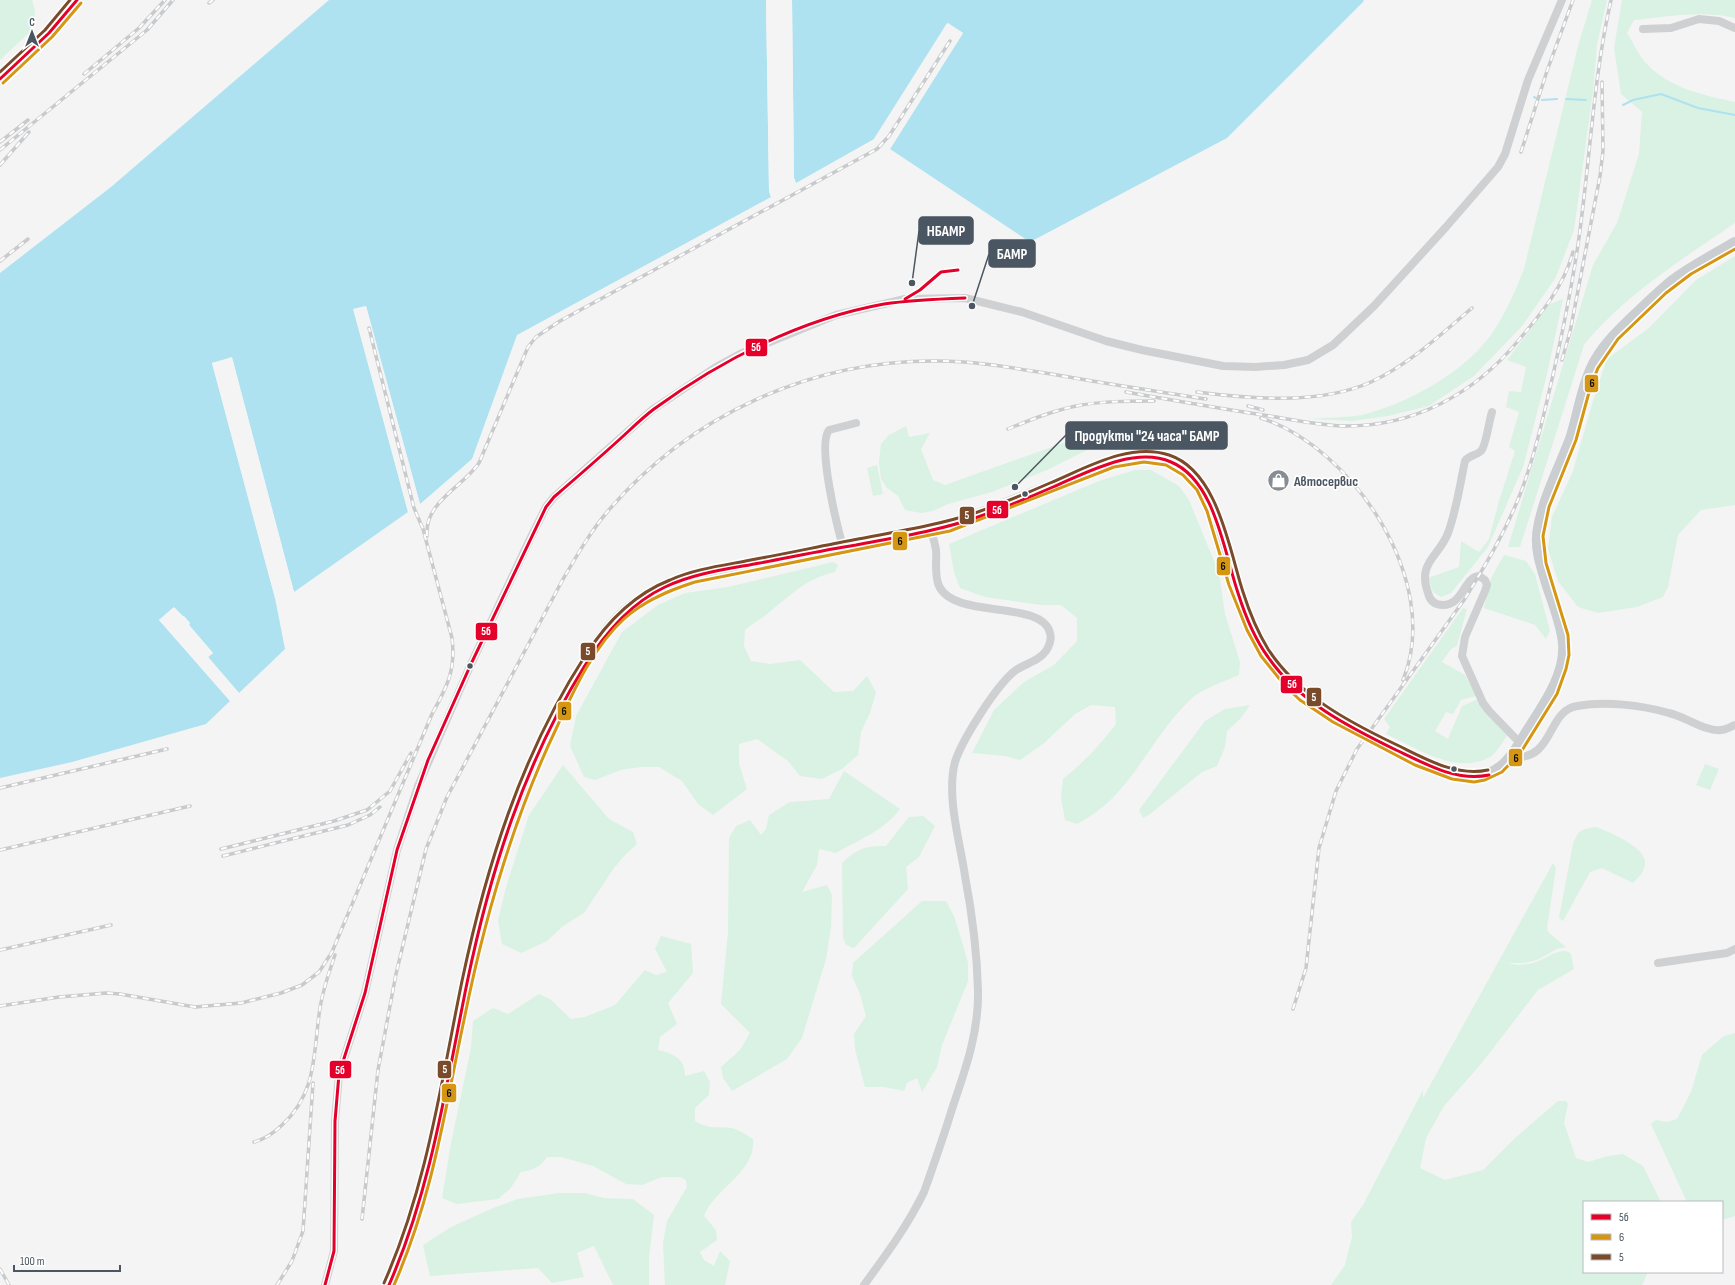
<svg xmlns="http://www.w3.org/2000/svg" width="1735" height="1285" viewBox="0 0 1735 1285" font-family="'Sofia Sans Condensed',sans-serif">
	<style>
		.green { fill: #d9f2e3 }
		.water { fill: #aee2f0 }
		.pier { fill: #f4f4f4 }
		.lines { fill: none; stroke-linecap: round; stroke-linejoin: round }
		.stream { stroke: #aee2f0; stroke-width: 2 }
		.minor { stroke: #ced0d2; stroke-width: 8 }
		.primary { stroke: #caced1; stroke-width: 12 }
		.rail-casing { stroke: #c9cacc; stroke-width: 3.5 }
		.rail { stroke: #fff; stroke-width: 2; stroke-dasharray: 6; stroke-linecap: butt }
		.bus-1-casing { stroke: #fff; stroke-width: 6 }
		.bus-2-casing { stroke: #fff; stroke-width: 6 }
		.bus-3-casing { stroke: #fff; stroke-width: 6 }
		.bus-1 { stroke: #e4002b; stroke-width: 3 }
		.bus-2 { stroke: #d49613; stroke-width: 3 }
		.bus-3 { stroke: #7a4b2a; stroke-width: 3 }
		.bus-dot { fill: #4a5661; stroke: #fff; stroke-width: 1.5 }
		.labels { text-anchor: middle; stroke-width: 3.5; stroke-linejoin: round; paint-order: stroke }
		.poi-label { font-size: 14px; font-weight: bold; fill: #4a5661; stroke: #fff; text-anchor: start }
		.leader { fill: none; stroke: #4a5661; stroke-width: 1.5 }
		.callout-dot { fill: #4a5661; stroke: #fff; stroke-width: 1.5 }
		.callout { fill: #4a5661; stroke: #4a5661; stroke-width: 1.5 }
		.callout-label { font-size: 15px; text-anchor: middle; font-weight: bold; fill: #fff }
		.line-badge { stroke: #fff; stroke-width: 1.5 }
		.badge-label { font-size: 11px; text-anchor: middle; font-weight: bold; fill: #fff }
		.pale-badge-label { font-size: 11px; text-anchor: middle; font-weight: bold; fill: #111 }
	</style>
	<rect width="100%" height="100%" fill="#f4f4f4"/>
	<g class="green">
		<path d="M 0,0 L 32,0 L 35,10 L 33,29 L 0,60 Z"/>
		<path d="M 1592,0 L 1607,0 L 1597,45 L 1593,91 L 1574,230 L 1556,277 L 1523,325 L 1474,376 L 1429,406 L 1388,416 L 1352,421 L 1310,419 C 1326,417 1346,418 1362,415 C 1409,403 1468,371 1495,329 C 1507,310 1516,289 1524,269 L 1578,46 Z"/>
		<path d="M 1622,0 L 1735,0 L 1735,18 C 1703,10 1667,17 1634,20 L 1627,33 C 1633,42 1638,54 1645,62 C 1668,88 1703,95 1735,102 L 1735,223 C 1683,259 1624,295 1584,345 L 1520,547 L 1508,547 L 1593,265 L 1617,223 L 1639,154 L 1642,112 L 1621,94 L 1614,48 Z"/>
		<path d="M 1735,256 L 1735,505 L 1701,510 L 1678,535 L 1668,587 L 1663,597 L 1637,607 L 1598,613 L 1578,607 L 1558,581 L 1548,549 L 1552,517 L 1573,471 L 1593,401 L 1607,359 L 1649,328 L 1696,280 Z"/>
		<path d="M 1563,299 L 1547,374 L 1523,467 L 1488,547 L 1451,593 L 1441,597 L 1433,592 L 1428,578 L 1459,567 L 1461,541 L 1479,552 L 1489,539 L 1499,501 L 1515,451 L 1509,447 L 1519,412 L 1506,407 L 1509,391 L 1521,392 L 1526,367 L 1507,360 L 1550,304 Z"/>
		<path d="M 906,426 L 909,437 L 930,433 L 921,449 L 933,480 L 945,485 L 1063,443 L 1084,441 L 1091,448 L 1047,470 L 992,492 L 948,504 L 933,511 L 921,513 L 905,510 L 898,496 L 887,488 L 881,479 L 879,462 L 881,444 L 889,435 Z"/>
		<path d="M 877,465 L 883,494 L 873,496 L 867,468 Z"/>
		<path d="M 1135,470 L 1151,470 L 1179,486 L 1189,500 L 1219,573 L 1225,614 L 1240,662 L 1239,675 C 1224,682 1202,688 1190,700 C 1148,740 1132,796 1077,824 L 1065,820 L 1061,798 L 1063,779 C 1084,762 1100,745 1116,724 L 1115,707 L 1091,705 L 1075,714 L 1043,744 L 1020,760 L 1005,756 L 972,753 L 994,710 L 1024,682 L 1054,665 L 1077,641 L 1077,618 L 1061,605 L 1041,605 L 985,597 L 960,588 L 954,572 L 949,544 L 1099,481 Z"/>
		<path d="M 1504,555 L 1526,561 L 1535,574 L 1550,631 L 1546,639 L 1535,625 L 1484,608 L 1491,578 Z"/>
		<path d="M 833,562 L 838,565 L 835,572 C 803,579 787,599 762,618 C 756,622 750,625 745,630 L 744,646 L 751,661 L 770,664 L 800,660 L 834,692 L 853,691 L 867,676 L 876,692 L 870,713 L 861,732 L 858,755 L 842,769 L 822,779 L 800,776 L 788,761 L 757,739 L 739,744 L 739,764 L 747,789 L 713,815 L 698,804 L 682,781 L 659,767 L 640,767 L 621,770 L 595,780 L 584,777 L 570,746 L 576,716 L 622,632 L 658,605 L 685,593 L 728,587 Z"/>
		<path d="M 1463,608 L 1467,609 L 1457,646 L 1451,649 L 1442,662 L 1465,675 L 1476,696 L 1461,700 L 1453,714 L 1446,712 L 1435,731 L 1448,739 L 1462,706 L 1478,699 L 1508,734 C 1503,741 1496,755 1488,758 C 1456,775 1415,747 1386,734 L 1390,727 L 1384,719 Z"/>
		<path d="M 1250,705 L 1241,718 L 1227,731 L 1225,747 L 1217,766 L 1202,772 L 1150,814 L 1143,818 L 1139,810 L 1205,721 L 1225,709 Z"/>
		<path d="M 1705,764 L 1719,769 L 1710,790 L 1696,785 Z"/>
		<path d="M 563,765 L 609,819 L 633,832 L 637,844 L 625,855 L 614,868 L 584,913 L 563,926 L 547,941 L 521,953 L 502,944 L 498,921 L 506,887 L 529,815 Z"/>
		<path d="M 844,771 L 900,809 C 884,831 858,840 836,853 L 819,849 L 817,865 L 802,892 L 827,885 L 832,895 L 831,927 L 826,959 L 802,1038 L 787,1059 L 732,1091 L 723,1078 L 721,1067 L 740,1050 L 750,1033 L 721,1004 L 728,932 L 729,838 L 736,826 L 750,820 L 761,835 L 766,829 L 769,815 L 790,802 L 829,799 Z"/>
		<path d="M 923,816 L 935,826 L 919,857 L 906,867 L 908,889 L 854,948 L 846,945 L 843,938 L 842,863 C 858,848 865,846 886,846 L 909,817 Z"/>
		<path d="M 1596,827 C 1609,832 1644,846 1645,862 C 1646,870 1639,877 1633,883 L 1602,868 L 1590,872 L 1563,921 L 1559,918 L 1573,844 C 1578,830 1582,829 1596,827 Z"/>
		<path d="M 1553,863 L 1556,868 L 1547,928 L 1548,932 L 1566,947 L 1557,949 L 1537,960 L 1524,963 L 1508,963 C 1517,966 1527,965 1536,962 C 1546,959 1562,945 1571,954 L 1574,969 L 1538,990 L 1481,1064 L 1444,1106 L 1426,1138 L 1420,1168 L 1445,1180 L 1483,1170 L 1515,1138 L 1558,1101 L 1566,1101 L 1568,1104 L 1564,1123 L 1576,1158 L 1588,1162 L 1608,1156 L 1623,1154 L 1643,1166 L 1661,1202 L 1584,1202 L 1584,1272 L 1648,1272 L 1642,1285 L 1331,1285 L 1345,1265 L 1352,1237 L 1351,1222 L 1363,1205 L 1423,1090 L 1423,1098 Z"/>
		<path d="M 922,901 L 946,901 L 954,916 L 962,942 L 968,963 L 968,981 L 942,1045 L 937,1067 L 922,1092 L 917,1078 L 907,1083 L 904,1091 L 884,1087 L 865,1087 L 855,1049 L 854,1034 L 866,1016 L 860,994 L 852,976 L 853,963 Z"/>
		<path d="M 661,936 L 691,944 L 693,973 L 668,1003 L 677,1024 L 660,1037 L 658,1050 C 674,1054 685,1058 685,1076 L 704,1071 L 710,1082 L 709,1095 L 695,1108 L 695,1121 C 711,1130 714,1126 730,1128 C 737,1128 746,1135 753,1139 C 756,1173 715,1187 704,1216 L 716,1230 L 717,1240 L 700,1252 L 704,1260 L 714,1266 L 720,1251 L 730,1261 L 725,1285 L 665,1285 L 663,1243 L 667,1221 L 687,1187 L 686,1180 L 680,1177 L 662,1177 L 642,1185 L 626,1184 L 593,1166 L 561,1157 L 547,1157 C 540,1167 534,1170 521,1172 L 510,1189 L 498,1199 L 457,1204 L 442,1198 L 451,1143 L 471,1048 L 473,1021 L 493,1008 L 508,1014 L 539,994 L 550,999 L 571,1019 L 585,1017 L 615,1005 L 645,970 L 656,975 L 667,972 L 655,949 Z"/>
		<path d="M 1735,1033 L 1735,1216 L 1722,1220 L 1722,1202 L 1687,1202 L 1651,1124 L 1656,1120 L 1667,1122 L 1677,1119 L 1691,1092 L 1702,1055 L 1724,1036 Z"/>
		<path d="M 559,1193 L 585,1193 L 604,1198 L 633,1199 L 654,1215 L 649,1257 L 649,1285 L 613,1285 L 594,1246 L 577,1253 L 584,1277 L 552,1283 L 538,1268 L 430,1276 L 423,1245 L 451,1227 L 493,1208 L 518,1199 Z"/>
	</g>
	<g class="water">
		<path d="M 329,0 L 766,0 L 769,191 L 771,197 L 517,335 L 472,459 L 420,504 L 366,306 L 354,309 L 408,512 L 294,592 L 232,358 L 212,363 L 275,598 L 285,649 L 239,693 L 208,657 L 213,653 L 189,625 L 190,623 L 184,616 L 182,617 L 173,608 L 159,620 L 230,701 L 206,724 L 72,762 L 0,778 L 0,273 L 111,187 Z"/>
		<path d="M 792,0 L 1363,0 L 1364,1 L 1227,138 L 1030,242 L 890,149 L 963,33 L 948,23 L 874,139 L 796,183 L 794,178 Z"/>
	</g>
	<g class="pier">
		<path d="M 766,0 L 768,0 L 771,191 L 773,196 L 771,197 L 769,191 Z"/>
		<path d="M 790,0 L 792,0 L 794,178 L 796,183 L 795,184 L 792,178 Z"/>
		<path d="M 947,23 L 963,33 L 890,149 L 888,148 L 961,34 L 948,26 L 875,140 L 874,139 Z"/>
		<path d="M 366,306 L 420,504 L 418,505 L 365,308 L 356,311 L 410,511 L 408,512 L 353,309 Z"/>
		<path d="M 232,357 L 294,592 L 292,592 L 230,360 L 214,364 L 277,597 L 275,598 L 212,363 Z"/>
		<path d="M 174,607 L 190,623 L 189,625 L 213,653 L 208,657 L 239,693 L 238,694 L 207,658 L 210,653 L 187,626 L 188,623 L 184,619 L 181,619 L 173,610 L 162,620 L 231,699 L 230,701 L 159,620 Z"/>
	</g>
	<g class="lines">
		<g class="stream">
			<path d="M 1534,97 L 1536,98"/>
			<path d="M 1566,99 L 1586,100"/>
			<path d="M 1542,100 L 1557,99"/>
			<path d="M 1623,105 L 1633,100 L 1661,94 L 1698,108 L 1735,115"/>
		</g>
		<g class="minor">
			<path d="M 1643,29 L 1671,28 L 1699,19 L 1719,21 L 1735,28"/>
			<path d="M 1492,412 C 1489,421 1486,446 1481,451 C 1476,456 1469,455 1465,461 C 1460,484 1456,512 1448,533 C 1439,557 1417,562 1428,593 C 1430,601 1435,605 1443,605 C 1463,605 1464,577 1479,576 L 1485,580 L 1487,585 L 1485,591 L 1465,637 L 1462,656 L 1483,703 L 1489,711 L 1521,744"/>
			<path d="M 843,547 C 837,526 817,445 829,430 L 856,423"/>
			<path d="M 1512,757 C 1555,761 1546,711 1577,706 C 1606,701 1641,705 1669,713 C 1684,716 1706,732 1721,730 C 1725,730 1730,727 1735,725"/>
			<path d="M 1658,963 L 1727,953 L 1735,949"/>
			<path d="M 325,1285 L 334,1251 L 335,1121 L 339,1074 L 365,993 L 397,850 L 418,786 L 471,664 L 530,539 L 546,507 L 554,497 L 652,410 L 716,367 L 740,354 L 836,315 L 905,299 L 965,298 L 1022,312 L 1106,341 L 1142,350 L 1223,366 L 1255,367 L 1284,365 L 1308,360 L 1333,345 L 1374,306 L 1446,227 L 1498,167 L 1505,154 L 1528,80 L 1562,0"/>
			<path d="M 864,1285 C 886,1255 908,1225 924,1192 C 934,1164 944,1135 953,1106 C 966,1068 979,1031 978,990 C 977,952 972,913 965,876 C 960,842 946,796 955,762 C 962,740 997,684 1016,670 C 1025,664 1039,661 1046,651 C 1049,646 1052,639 1050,633 C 1042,599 955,620 939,586 C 934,575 937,561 936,550 C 935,544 933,537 931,531"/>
		</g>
		<g class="primary">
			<path d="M 0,79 L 49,33 L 77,0"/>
			<path d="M 389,1285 C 429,1202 441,1111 458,1022 C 480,914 509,809 559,710 C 576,676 601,629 632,606 C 651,592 672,584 694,577 L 949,526 L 1113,462 C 1205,435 1215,517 1234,583 C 1242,607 1252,631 1265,653 C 1292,697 1341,723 1386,745 C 1410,757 1448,778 1474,777 C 1501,776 1514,755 1526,734 C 1542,708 1567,676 1564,643 C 1562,624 1554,604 1548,586 C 1542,567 1535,548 1539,528 C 1544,498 1560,468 1571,439 C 1579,415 1582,388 1593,366 C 1602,347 1616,334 1630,320 C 1645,306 1659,292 1674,280 C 1693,266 1715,255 1735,243"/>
		</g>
		<defs>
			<g id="rail">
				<path d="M 209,3 L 213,0"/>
				<path d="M 84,74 L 139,28 L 165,0"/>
				<path d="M 0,142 L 28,120"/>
				<path d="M 0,150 L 147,30 L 173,0"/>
				<path d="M 1521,152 L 1547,71 L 1573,0"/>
				<path d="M 0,165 L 29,132"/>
				<path d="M 0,261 L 28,239"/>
				<path d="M 1562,360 L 1570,332 L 1600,176 L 1603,151 L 1602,82"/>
				<path d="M 1126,392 C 1171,400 1217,408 1263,415 C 1289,419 1316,425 1343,426 C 1414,427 1474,394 1518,341 C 1541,314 1564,286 1573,252"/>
				<path d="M 1197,392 C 1251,399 1320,405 1371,382 C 1410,364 1440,335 1472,308"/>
				<path d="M 1248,406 L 1263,410"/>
				<path d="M 1261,418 C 1354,448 1443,583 1403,680"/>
				<path d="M 1008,429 C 1030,420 1052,411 1076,406 C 1101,401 1128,401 1154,401"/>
				<path d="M 427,536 C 424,502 463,487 479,463 L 528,347 L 536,337 L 560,321 L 877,149 L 889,136 L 950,41"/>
				<path d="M 0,788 L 167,749"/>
				<path d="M 221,849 L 334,821 L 367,810 L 390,791 L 411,753"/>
				<path d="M 0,850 L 190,806"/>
				<path d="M 223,856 L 348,825 L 370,815 L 380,807"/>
				<path d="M 0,950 L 111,925"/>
				<path d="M 0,1006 L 59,997 L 106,993 L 120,994 L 195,1007 L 241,1003 L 281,993 L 302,985 L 319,972 L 332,952 L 432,714 C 447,687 456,670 452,638 L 423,529 L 414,508 L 369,328"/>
				<path d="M 1293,1009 L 1306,968 L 1319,848 L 1336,791 L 1357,749 L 1464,600 C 1485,566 1506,531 1521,492 C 1535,455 1544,414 1553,375 C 1565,321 1576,268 1582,214 C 1591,143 1595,70 1611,0"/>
				<path d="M 254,1142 C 265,1139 273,1134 282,1125 C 318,1092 313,1052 320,1008 C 323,990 329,972 335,955"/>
				<path d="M 362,1219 L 378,1070 L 396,974 L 426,849 L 447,797 L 562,581 C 576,557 590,532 608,511 C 690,415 811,360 937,361 C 978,361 1018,369 1057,375 C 1107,384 1156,391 1206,399"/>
				<path d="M 0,1269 L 9,1285"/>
				<path d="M 277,1285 L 292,1261 L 303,1231 L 313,1083"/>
			</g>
		</defs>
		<use href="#rail" class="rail-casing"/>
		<use href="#rail" class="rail"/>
		<defs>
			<g id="bus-1">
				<path d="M 0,79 L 49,33 L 77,0"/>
				<path d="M 905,299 L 920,290 L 941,272 L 958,270"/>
				<path d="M 325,1285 L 334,1251 L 335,1121 L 339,1074 L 365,993 L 397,850 L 428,760 L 471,664 L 546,507 L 554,497 C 576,478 598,459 620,439 C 631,429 642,418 654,409 C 721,360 801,319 884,304 C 911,300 938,299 965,298"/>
				<path d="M 389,1285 C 431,1189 446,1086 467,983 C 490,872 524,764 584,667 C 604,634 629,604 665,587 C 694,573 728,569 760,563 C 792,557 824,550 856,545 C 898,537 938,531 978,517 C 1003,508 1028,498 1053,487 C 1086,473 1134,446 1171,462 C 1215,480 1224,552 1238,593 C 1245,615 1254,638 1268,657 C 1299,702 1349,727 1396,750 C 1426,764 1456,782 1489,775"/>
			</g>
			<g id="bus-2">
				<path d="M 3,83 L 52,37 L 81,3"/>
				<path d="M 394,1285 C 433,1196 444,1114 464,1020 C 484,920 512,821 556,729 C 574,690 593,647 625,618 C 645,600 670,590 695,582 L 950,531 L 1114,467 L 1144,462 L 1166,465 L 1183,475 L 1197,490 L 1207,511 L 1229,585 L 1247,630 L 1261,656 L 1286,687 L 1300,700 L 1333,722 L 1415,765 L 1452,779 L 1474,782 L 1485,780 L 1502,772 L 1521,752 L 1557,694 L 1566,669 L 1569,655 L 1568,635 L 1546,563 L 1543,536 L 1549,507 L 1576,440 L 1591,385 L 1598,368 L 1618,339 L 1666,293 L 1691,274 L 1735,249"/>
			</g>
			<g id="bus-3">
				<path d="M 0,72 L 45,30 L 70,0"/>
				<path d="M 384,1283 C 427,1186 441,1083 462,981 C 486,867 521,755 585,656 C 606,623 632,595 670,580 C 697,568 727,565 756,559 C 789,553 821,546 853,540 C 894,532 935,526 975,513 C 1000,504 1025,494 1050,483 C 1086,468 1129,442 1169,455 C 1218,471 1229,549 1243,592 C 1249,611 1257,631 1268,649 C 1298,695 1347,721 1395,744 C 1424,758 1455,777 1488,770"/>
			</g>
		</defs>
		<use href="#bus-1" class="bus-1-casing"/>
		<use href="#bus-2" class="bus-2-casing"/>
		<use href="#bus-3" class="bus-3-casing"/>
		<use href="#bus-1" class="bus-1"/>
		<use href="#bus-2" class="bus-2"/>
		<use href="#bus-3" class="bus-3"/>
	</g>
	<defs>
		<symbol id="shop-disc" viewBox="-11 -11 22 22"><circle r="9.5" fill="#868d94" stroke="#fff"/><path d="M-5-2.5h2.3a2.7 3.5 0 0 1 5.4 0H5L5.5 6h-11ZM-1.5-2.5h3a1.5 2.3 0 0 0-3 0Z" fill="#fff"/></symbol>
	</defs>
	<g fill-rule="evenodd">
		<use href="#shop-disc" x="1266" y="468" width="25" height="25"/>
	</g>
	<g class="bus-dot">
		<circle cx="1025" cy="494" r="3.5"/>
		<circle cx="470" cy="666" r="3.5"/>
		<circle cx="1454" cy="769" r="3.5"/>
	</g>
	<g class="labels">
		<g class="poi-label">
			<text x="1294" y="486">Автосервис</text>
		</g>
	</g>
	<path class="leader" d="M912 283L919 231M972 306L989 254M1015 487L1066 435"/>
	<g class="callout-dot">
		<circle cx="912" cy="283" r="4"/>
		<circle cx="972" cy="306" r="4"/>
		<circle cx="1015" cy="487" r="4"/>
	</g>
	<g class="callout">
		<rect x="919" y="217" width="54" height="27" rx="4"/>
		<rect x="989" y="240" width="46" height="27" rx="4"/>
		<rect x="1066" y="422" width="161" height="27" rx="4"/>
	</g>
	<g class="callout-label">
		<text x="946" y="236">НБАМР</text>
		<text x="1012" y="259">БАМР</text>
		<text x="1147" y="441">Продукты "24 часа" БАМР</text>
	</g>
	<g class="line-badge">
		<rect x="745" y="338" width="23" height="19" rx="4" fill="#e4002b"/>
		<rect x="1584" y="374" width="15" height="19" rx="4" fill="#d49613"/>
		<rect x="986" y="500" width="23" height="19" rx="4" fill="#e4002b"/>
		<rect x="959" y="506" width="16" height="19" rx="4" fill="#7a4b2a"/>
		<rect x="892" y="531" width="16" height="20" rx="4" fill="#d49613"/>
		<rect x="1216" y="556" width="15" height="20" rx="4" fill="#d49613"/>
		<rect x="475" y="622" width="23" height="19" rx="4" fill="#e4002b"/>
		<rect x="580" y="642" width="16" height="19" rx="4" fill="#7a4b2a"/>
		<rect x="1280" y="675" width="23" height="19" rx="4" fill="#e4002b"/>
		<rect x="1306" y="687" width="16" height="20" rx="4" fill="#7a4b2a"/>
		<rect x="557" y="701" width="15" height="20" rx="4" fill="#d49613"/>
		<rect x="1508" y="748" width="15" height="19" rx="4" fill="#d49613"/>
		<rect x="437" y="1060" width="15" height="19" rx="4" fill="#7a4b2a"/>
		<rect x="329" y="1060" width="23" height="19" rx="4" fill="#e4002b"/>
		<rect x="441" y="1083" width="16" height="20" rx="4" fill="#d49613"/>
	</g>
	<g class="badge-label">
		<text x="756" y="351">5б</text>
		<text x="997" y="514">5б</text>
		<text x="967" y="519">5</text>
		<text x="486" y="635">5б</text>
		<text x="588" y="655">5</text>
		<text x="1292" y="688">5б</text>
		<text x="1314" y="701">5</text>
		<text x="445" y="1073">5</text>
		<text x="340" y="1074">5б</text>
	</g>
	<g class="pale-badge-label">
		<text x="1592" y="387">6</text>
		<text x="900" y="545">6</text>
		<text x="1223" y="570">6</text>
		<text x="564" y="715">6</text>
		<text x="1516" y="762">6</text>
		<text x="449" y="1097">6</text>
	</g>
	<rect x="1583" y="1201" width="140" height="72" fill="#ffffff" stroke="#b7bbc0"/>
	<rect x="1591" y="1214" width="20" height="6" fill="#e4002b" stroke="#b7bbc0"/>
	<text x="1619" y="1221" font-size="12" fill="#4a5661">5б</text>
	<rect x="1591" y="1234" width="20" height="6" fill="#d49613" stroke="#b7bbc0"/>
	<text x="1619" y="1241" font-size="12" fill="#4a5661">6</text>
	<rect x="1591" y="1254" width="20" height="6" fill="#7a4b2a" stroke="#b7bbc0"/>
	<text x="1619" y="1261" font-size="12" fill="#4a5661">5</text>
	<g transform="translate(32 32)" stroke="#ffffff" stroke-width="3" paint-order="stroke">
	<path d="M0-3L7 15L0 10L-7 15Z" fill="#4a5661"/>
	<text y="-6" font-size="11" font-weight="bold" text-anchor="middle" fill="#4a5661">С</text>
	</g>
	<path d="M14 1265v6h106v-6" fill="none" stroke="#4a5661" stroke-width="2"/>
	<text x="20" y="1265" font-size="12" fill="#4a5661" stroke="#ffffff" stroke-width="3" paint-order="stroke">100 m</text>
</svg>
